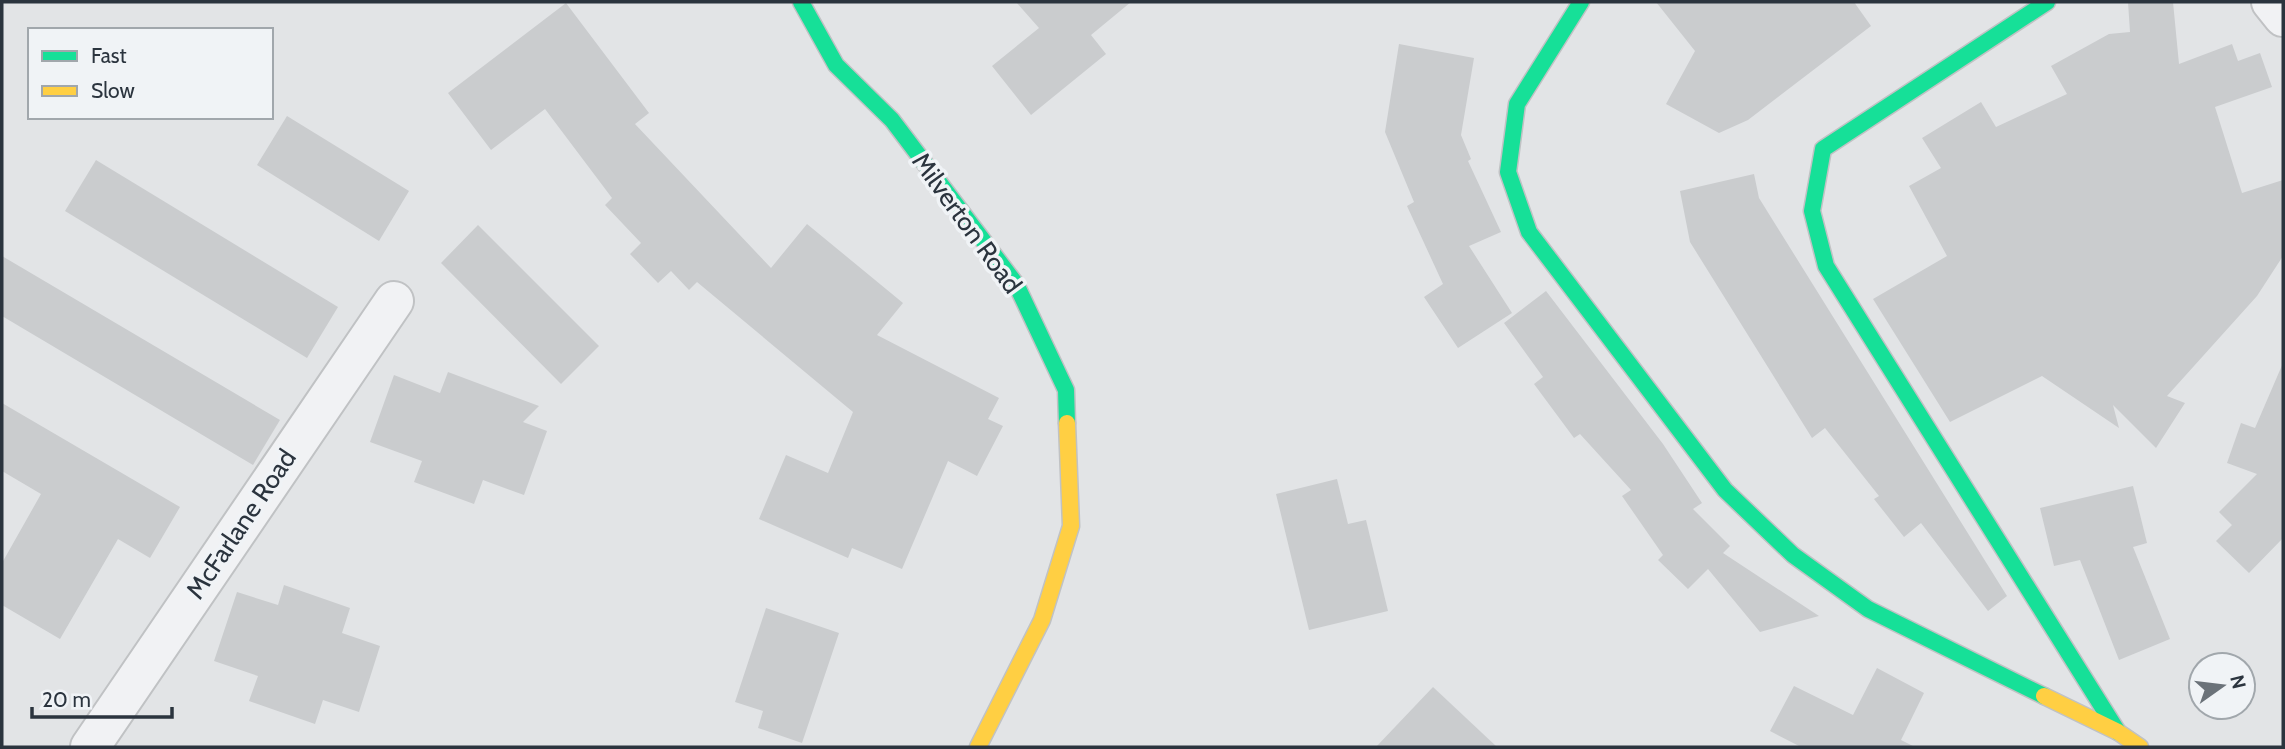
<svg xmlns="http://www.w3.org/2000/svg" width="2285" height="749" viewBox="0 0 2285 749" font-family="Cabin,sans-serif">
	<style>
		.building { fill: #caccce }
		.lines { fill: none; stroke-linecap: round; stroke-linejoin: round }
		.street-casing { stroke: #c0c2c4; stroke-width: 42 }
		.fast-casing { stroke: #c0c2c4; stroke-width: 19 }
		.slow-casing { stroke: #c0c2c4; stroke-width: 19 }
		.street { stroke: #f1f2f4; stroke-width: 38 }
		.fast { stroke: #16e098; stroke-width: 16 }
		.slow { stroke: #ffcf43; stroke-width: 16 }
		.labels { text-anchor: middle; stroke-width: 7; stroke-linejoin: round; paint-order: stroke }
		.street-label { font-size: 26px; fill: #2b343e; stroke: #f0f3f6 }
	</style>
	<rect width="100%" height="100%" fill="#e2e4e6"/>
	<g class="building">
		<path d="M 1016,2 L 1131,2 L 1091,35 L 1106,54 L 1031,115 L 992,66 L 1039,28 Z"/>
		<path d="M 1656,2 L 1854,2 L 1871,26 L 1748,120 L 1719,133 L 1666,104 L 1695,51 Z"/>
		<path d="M 2128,2 L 2173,2 L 2179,64 L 2232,44 L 2238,61 L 2260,53 L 2272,87 L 2215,107 L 2242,193 L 2283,180 L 2283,256 L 2257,296 L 2167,396 L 2185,403 L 2156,448 L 2113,405 L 2119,428 L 2042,376 L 1950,422 L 1873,299 L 1947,256 L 1909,186 L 1941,168 L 1922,138 L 1981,102 L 1996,127 L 2067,94 L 2051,66 L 2109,34 L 2130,32 Z"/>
		<path d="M 566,3 L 649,113 L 635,124 L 771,268 L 807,224 L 903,303 L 877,335 L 999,398 L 988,419 L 1003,426 L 977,476 L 948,461 L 902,569 L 852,548 L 848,558 L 759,519 L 786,455 L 828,473 L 853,412 L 697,282 L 689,290 L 671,271 L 658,283 L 630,254 L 641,243 L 605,205 L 612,198 L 545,109 L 491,150 L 448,93 Z"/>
		<path d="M 1399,44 L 1474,58 L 1461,135 L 1471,159 L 1468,161 L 1501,232 L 1469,246 L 1512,313 L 1458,348 L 1424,297 L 1443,284 L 1407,206 L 1414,202 L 1385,132 Z"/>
		<path d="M 287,116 L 409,191 L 379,241 L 257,165 Z"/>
		<path d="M 96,160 L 338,307 L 307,358 L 65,211 Z"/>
		<path d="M 1754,174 L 1759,198 L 2007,596 L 1988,611 L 1921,523 L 1904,537 L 1874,499 L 1879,496 L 1825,428 L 1812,438 L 1690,242 L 1680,191 Z"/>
		<path d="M 478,225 L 599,346 L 561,384 L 441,263 Z"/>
		<path d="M 2,256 L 280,420 L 253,465 L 2,316 Z"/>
		<path d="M 1546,291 L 1663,444 L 1702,503 L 1693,509 L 1730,546 L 1723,553 L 1819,616 L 1760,632 L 1708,569 L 1688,589 L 1658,560 L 1663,555 L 1622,496 L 1631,490 L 1580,434 L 1574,438 L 1534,384 L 1543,377 L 1504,323 Z"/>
		<path d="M 2283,363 L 2283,538 L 2249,573 L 2216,541 L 2232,525 L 2219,512 L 2257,474 L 2227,463 L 2241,423 L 2255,428 Z"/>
		<path d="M 448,372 L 539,406 L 523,422 L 547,431 L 524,495 L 483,480 L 474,504 L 414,482 L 422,461 L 370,442 L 394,375 L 440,393 Z"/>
		<path d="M 2,403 L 180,507 L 150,558 L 118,539 L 60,639 L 2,605 L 2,563 L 41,494 L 2,471 Z"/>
		<path d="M 1337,479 L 1348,524 L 1366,520 L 1388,611 L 1309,630 L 1276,494 Z"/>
		<path d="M 2133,486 L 2147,543 L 2133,547 L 2170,639 L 2119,660 L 2080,560 L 2054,566 L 2040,508 Z"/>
		<path d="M 284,585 L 350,608 L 342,633 L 380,646 L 359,712 L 323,700 L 315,724 L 249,701 L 258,676 L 214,661 L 237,592 L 278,605 Z"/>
		<path d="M 766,608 L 839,633 L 802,743 L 758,728 L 763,711 L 735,702 Z"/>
		<path d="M 1877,668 L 1924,693 L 1901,740 L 1915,747 L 1801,747 L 1770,731 L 1794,686 L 1853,715 Z"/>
		<path d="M 1433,687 L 1497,747 L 1376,747 Z"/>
	</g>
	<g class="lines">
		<defs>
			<g id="street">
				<path d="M 2271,2 L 2283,17"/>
				<path d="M 90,747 L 394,301"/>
			</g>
			<g id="fast">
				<path d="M 801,2 L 836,65 L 892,120 L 1016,284 L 1066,390 L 1067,423"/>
				<path d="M 1581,2 L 1517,104 L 1508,172 L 1529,232 L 1725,490 L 1793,555 L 1868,609 L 2044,696"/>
				<path d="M 2047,2 L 1823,149 L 1812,211 L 1826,266 L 2118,732"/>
			</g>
			<g id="slow">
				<path d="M 2044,696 L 2118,732 L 2140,747"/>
				<path d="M 978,747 L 1042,620 L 1071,526 L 1067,423"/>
			</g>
		</defs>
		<use href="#street" class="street-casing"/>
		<use href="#fast" class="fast-casing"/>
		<use href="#slow" class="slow-casing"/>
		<use href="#street" class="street"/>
		<use href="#fast" class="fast"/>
		<use href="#slow" class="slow"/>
	</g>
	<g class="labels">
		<g class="street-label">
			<text transform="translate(967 223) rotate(54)" y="9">Milverton Road</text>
			<text transform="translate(241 524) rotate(-56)" y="9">McFarlane Road</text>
		</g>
	</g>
	<rect width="2285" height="749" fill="none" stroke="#2b343e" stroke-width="7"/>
	<rect x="28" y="28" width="245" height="91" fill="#f0f3f6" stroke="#a1a7ac" stroke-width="2"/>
	<rect x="42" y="51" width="35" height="10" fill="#16e098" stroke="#a1a7ac" stroke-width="2"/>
	<text x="91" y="63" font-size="21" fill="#2b343e">Fast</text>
	<rect x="42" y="86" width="35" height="10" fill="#ffcf43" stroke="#a1a7ac" stroke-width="2"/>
	<text x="91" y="98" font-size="21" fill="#2b343e">Slow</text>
	<g transform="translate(2222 686) rotate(76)"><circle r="33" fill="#f0f3f6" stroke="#a1a7ac" stroke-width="2"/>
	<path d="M0-5L12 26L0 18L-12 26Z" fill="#6b7279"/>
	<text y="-10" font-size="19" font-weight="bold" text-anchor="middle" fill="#2b343e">N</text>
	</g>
	<path d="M32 707v10h140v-10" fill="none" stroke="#2b343e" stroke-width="3.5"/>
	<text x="42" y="707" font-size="21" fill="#2b343e" stroke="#f0f3f6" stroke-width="5" paint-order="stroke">20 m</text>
</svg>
